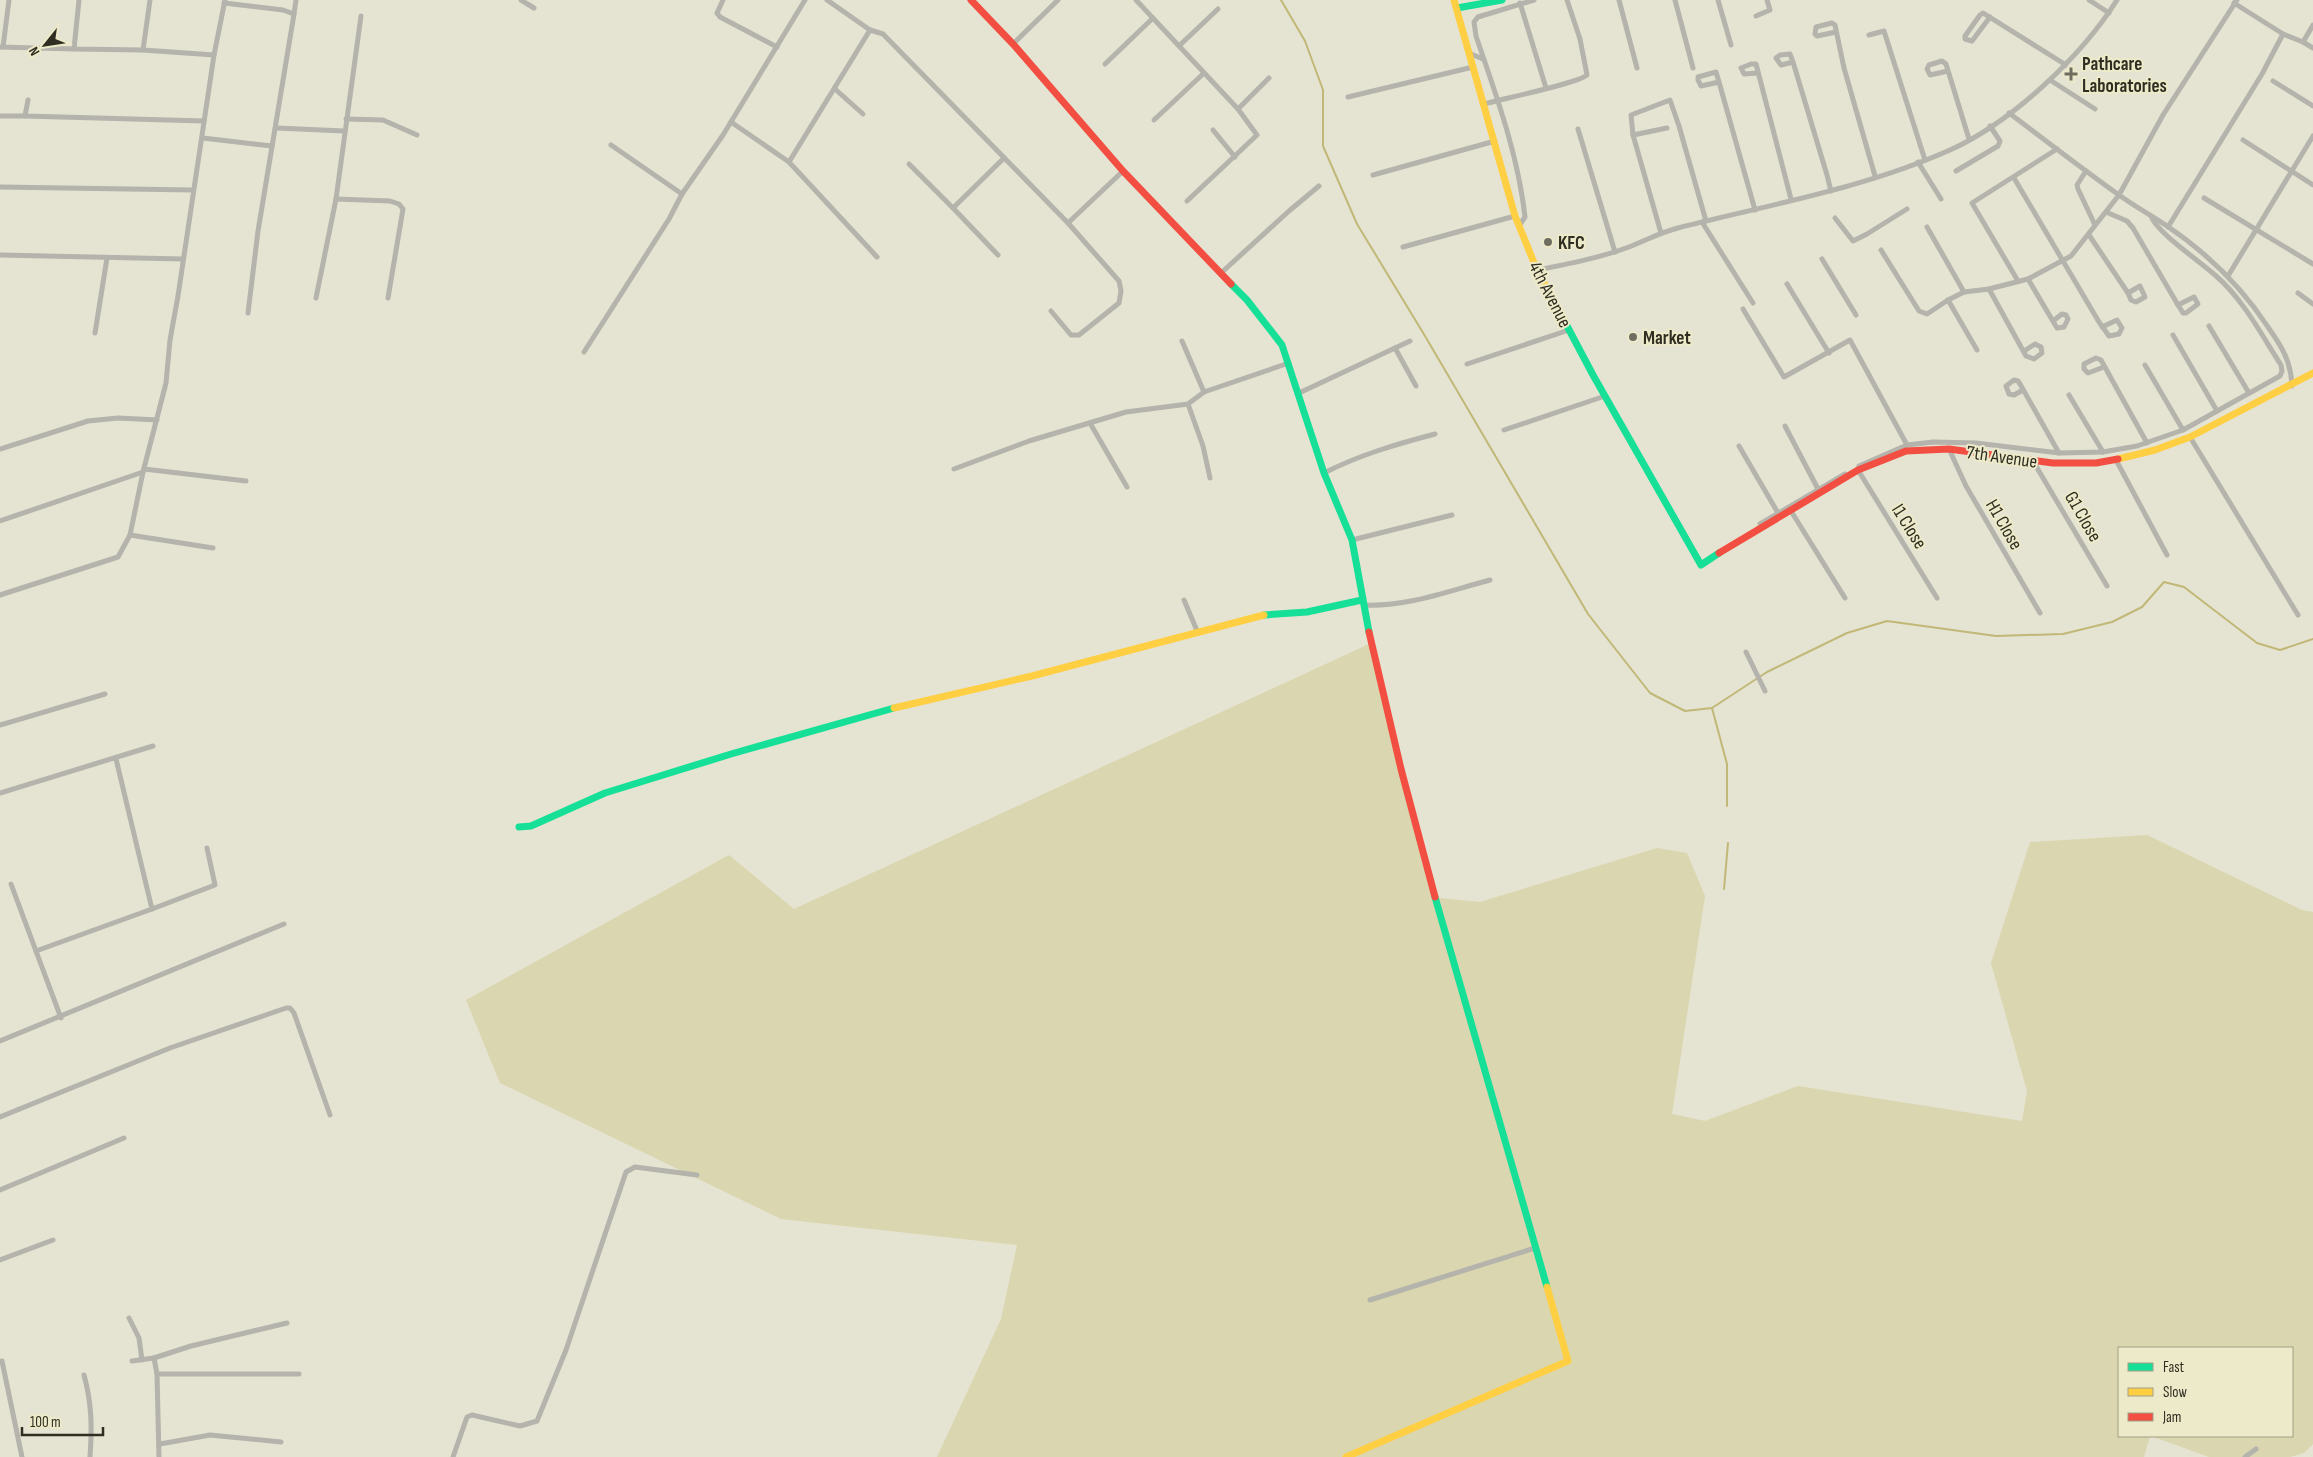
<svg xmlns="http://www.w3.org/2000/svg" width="2313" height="1457" viewBox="0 0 2313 1457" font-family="'Sofia Sans Condensed',sans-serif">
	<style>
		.green { fill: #dad6af }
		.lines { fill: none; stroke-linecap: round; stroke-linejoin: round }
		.stream { stroke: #c1b878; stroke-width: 2 }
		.street { stroke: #b4b3ac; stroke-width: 5 }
		.fast { stroke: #16e098; stroke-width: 7 }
		.slow { stroke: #ffcf43; stroke-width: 7 }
		.jam { stroke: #f24e42; stroke-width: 7 }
		.poi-dot { fill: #6f6d5f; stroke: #edeac9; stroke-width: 2 }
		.labels { text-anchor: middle; stroke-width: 4; stroke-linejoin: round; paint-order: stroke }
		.poi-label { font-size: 19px; font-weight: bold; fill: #302e22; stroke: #edeac9; text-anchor: start }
		.street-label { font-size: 19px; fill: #302e22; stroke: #edeac9 }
	</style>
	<rect width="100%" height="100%" fill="#e5e3d1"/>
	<path class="green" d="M 1369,644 L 1439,898 L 1480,902 L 1657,848 L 1687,853 L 1705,896 L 1672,1114 L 1705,1121 L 1798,1086 L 2022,1121 L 2027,1091 L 1991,963 L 2030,842 L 2147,835 L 2302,910 L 2313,912 L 2313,1444 L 2304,1453 L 2290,1457 L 2209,1457 L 2151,1436 L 2292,1436 L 2292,1348 L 2119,1348 L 2119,1436 L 2150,1436 L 2144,1457 L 937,1457 L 1001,1319 L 1017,1245 L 781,1219 L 500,1083 L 466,1000 L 729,855 L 794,909 Z"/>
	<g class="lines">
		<g class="stream">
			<path d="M 1281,0 L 1305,41 L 1323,90 L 1323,146 L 1357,224 L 1425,336 L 1588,614 L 1650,693 L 1685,711 L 1712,708 L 1767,672 L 1847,633 L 1887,621 L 1996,636 L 2063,634 L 2112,622 L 2142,607 L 2164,582 L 2184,587 L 2257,643 L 2280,650 L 2313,639"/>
			<path d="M 1712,708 L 1727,764 L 1727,806"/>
			<path d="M 1724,889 L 1728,843"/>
		</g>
		<g class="street">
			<path d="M 79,0 L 74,49 L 143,50 L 214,55"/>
			<path d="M 521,0 L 534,8"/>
			<path d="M 723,0 L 717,13 L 720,17 L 777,47"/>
			<path d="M 827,0 L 870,30 L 883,34 L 1068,223 L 1119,281 L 1121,291 L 1119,303 L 1079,335 L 1071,335 L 1051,311"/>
			<path d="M 1136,0 L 1238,109 L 1257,135 L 1187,201"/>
			<path d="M 1619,0 L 1637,68"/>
			<path d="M 1675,0 L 1693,68"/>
			<path d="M 1718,0 L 1731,45"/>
			<path d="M 2089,0 L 2109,13"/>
			<path d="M 224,3 L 283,10 L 294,14 L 258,231 L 248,313"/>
			<path d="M 1520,3 L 1546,88"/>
			<path d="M 2234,3 L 2283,34 L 2303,42 L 2313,25"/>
			<path d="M 294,14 L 296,0"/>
			<path d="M 1756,16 L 1770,10 L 1767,0"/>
			<path d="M 1990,17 L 1972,41 L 1965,39 L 1965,36 L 1980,15 L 1983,13 L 2066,65"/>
			<path d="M 870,30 L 789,162 L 877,257"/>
			<path d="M 1836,32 L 1817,36 L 1815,34 L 1816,27 L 1832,23 L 1835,25 L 1844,68 L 1875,176"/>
			<path d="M 1869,35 L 1884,31 L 1925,160"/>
			<path d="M 2303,42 L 2313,48"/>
			<path d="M 1013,44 L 1058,0"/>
			<path d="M 1179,46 L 1218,9"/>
			<path d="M 0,47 L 74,49"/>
			<path d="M 3,47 L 9,0"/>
			<path d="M 143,50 L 150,0"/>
			<path d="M 1469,53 L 1483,59"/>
			<path d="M 1793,62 L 1781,65 L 1776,58 L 1780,55 L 1790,54 L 1793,62 L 1827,175 L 1831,191"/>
			<path d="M 1105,64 L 1153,18"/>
			<path d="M 1948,71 L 1930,75 L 1927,69 L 1929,65 L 1942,61 L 1946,64 L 1969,139"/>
			<path d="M 1758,73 L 1744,74 L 1741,68 L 1751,64 L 1756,64 L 1791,199"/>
			<path d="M 2050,80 L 2095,109"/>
			<path d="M 2273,81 L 2313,106"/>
			<path d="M 1719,82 L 1701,86 L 1698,80 L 1698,77 L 1716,72 L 1719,82 L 1755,210"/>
			<path d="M 835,89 L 863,114"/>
			<path d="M 1348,97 L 1473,67"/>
			<path d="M 28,100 L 25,116 L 204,121"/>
			<path d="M 1484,104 C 1501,99 1579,83 1587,75 L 1580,39 L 1567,0"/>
			<path d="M 1238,109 L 1269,78"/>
			<path d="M 2009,113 C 2045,140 2081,168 2119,195 C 2134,206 2151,215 2167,226 C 2207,253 2241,286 2268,327 C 2282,347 2291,361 2292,386"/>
			<path d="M 0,116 L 25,116"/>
			<path d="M 346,119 L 383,120 L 417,135"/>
			<path d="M 1154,120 L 1204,73"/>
			<path d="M 731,122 L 789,162"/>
			<path d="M 277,128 L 344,131"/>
			<path d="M 1578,129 L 1615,252"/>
			<path d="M 1213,130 L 1235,157"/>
			<path d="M 1633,135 L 1667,128"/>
			<path d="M 203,138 L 272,146"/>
			<path d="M 2243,140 L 2313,185"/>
			<path d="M 611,145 L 682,194 L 723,135 L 805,0"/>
			<path d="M 1918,162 L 1941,199"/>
			<path d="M 909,164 L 953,208 L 1003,159"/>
			<path d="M 1956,171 L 1998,146 L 2000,141 L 1990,126"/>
			<path d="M 2086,171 L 2077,185 L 2078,189 L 2095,225"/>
			<path d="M 1373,175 L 1495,141"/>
			<path d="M 2014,178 L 2099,322 L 2109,336 L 2119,334 L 2122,328 L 2117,320 L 2102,327"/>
			<path d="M 0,187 L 193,190"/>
			<path d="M 2204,198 L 2313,264"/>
			<path d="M 336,199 L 390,201 L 399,204 L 403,209 L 388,298"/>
			<path d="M 953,208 L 998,255"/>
			<path d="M 2106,212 L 2127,221 L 2133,228 L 2178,305"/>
			<path d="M 1835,218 L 1853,241 L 1867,234 L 1907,209"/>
			<path d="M 1702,222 L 1753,303"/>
			<path d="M 1068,223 L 1123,171"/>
			<path d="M 1519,226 L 1525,217 C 1518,154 1496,95 1476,36 L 1474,22 L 1478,17 L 1534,0"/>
			<path d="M 1927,227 L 1964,292"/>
			<path d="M 2168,227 L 2262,74 L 2283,34"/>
			<path d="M 1661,233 L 1633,135 L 1631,115 L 1670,100 L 1679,126 L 1706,221"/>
			<path d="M 2089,235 L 2128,293"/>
			<path d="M 1403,247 L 1515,216"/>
			<path d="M 1881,250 L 1919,311 L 1927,314 L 1948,300 L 1964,292 L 1989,289 L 2028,279 L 2071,256 L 2119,195 L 2163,115 L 2237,0"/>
			<path d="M 0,255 L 183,259"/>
			<path d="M 1822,259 L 1856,315"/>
			<path d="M 1537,270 C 1568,264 1599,258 1629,247 C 1645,241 1661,232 1678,228 C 1768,205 1865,188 1950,150 C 2012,122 2081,57 2117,0"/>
			<path d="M 1221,273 L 1289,211 L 1319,186"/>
			<path d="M 2228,276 L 2313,136"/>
			<path d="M 2028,279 L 2057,328 L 2064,327 L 2068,319 L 2066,315 L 2062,314 L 2053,321"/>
			<path d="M 2018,281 L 1972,203 L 2057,149"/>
			<path d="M 1787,284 L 1829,353"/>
			<path d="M 2140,286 L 2145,297 L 2136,302 L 2131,300 L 2128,293 Z"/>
			<path d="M 1989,289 L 2026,356 L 2034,359 L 2042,353 L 2041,347 L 2035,344 L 2024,351"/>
			<path d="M 2298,293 L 2313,304"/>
			<path d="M 2194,297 L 2198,304 L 2186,313 L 2183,313 L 2178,305 Z"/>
			<path d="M 316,298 L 336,199 L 361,16"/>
			<path d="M 1948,300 L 1977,350"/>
			<path d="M 1743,309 L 1784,377 L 1850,340 L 1907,445"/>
			<path d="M 2209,326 L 2249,393"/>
			<path d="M 95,333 L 107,258"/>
			<path d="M 2173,335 L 2217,411"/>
			<path d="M 1182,341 L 1204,392"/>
			<path d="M 1395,348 L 1416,386"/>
			<path d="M 584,352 L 669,219 L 682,194"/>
			<path d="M 1467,364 L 1569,330"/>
			<path d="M 2145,365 L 2183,430"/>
			<path d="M 2104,367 L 2088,373 L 2084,369 L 2084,364 L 2096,358 L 2101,360 L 2147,443"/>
			<path d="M 2023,390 L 2014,395 L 2009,394 L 2006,386 L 2014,380 L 2018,381 L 2020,384 L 2059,453"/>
			<path d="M 1299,393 L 1410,341"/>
			<path d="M 2069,395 L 2103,452"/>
			<path d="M 1188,404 L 1203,446 L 1210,478"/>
			<path d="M 1090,423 L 1127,487"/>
			<path d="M 1785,426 L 1818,489"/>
			<path d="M 1504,430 L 1605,396"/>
			<path d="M 2190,437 L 2298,615"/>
			<path d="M 1739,446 L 1778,513"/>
			<path d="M 0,449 L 88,421 L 118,418 L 157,420"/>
			<path d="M 1949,449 L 1966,486 L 2040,613"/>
			<path d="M 2116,460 L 2167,555"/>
			<path d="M 2033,461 L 2107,586"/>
			<path d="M 1859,466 L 1907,445 L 1933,442 L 1976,443 L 2059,453 L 2103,452 L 2137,446 L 2183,430 L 2280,376 L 2282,371 L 2281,365 C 2261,334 2243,299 2215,275 C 2201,262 2156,232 2151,216"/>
			<path d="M 144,469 L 246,481"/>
			<path d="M 954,469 L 1029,441 L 1126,412 L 1188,404 L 1204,392 L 1289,363"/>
			<path d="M 1858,470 L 1937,598"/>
			<path d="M 1324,473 C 1359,455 1397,444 1435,434"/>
			<path d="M 1791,511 L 1845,598"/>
			<path d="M 0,521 L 143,472"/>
			<path d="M 1760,524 L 1845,474"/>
			<path d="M 130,535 L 213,548"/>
			<path d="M 1352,540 L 1452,515"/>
			<path d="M 0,595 L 118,557 L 130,535 L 143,472 L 166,383 L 170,340 L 178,296 L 214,55 L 225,0"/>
			<path d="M 1184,600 L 1198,633"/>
			<path d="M 1364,605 C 1407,607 1448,591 1490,580"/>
			<path d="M 1746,652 L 1765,691"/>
			<path d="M 0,725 L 105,694"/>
			<path d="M 0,793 L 153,746"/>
			<path d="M 11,884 L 61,1018"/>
			<path d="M 152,909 L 215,885 L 207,848"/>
			<path d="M 36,951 L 152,909 L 116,759"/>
			<path d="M 0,1041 L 284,924"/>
			<path d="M 0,1117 L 170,1048 L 286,1008 L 290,1008 L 294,1013 L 330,1115"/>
			<path d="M 0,1190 L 124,1138"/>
			<path d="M 0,1260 L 53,1240"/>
			<path d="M 1370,1300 L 1535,1248"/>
			<path d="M 129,1318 L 139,1338 L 142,1360"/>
			<path d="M 2,1361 L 22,1457"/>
			<path d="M 132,1361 L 154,1358"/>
			<path d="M 157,1374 L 299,1374"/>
			<path d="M 84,1375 C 92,1404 92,1428 90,1457"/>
			<path d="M 160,1444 L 210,1435 L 281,1442"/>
			<path d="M 159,1457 L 157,1374 L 154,1358 L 191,1346 L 287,1323"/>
			<path d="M 453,1457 L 467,1417 L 472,1415 L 520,1426 L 537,1421 L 566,1350 L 626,1172 L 635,1167 L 697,1175"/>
			<path d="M 2245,1457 L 2256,1449"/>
		</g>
		<g class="fast">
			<path d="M 1457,8 L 1502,0"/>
			<path d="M 1231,284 L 1247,300 L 1282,345 L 1324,473 L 1352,540 L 1369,632"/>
			<path d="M 1548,290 L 1593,375 L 1701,565 L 1719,553"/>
			<path d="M 1264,615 L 1307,612 L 1362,600"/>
			<path d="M 519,827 L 531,826 L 605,793 L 731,754 L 894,708"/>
			<path d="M 1435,897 L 1547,1287"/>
		</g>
		<g class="slow">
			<path d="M 1454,0 L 1515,216 L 1537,270 L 1548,290"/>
			<path d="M 2118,459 L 2155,450 L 2190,437 L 2313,373"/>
			<path d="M 894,708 L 1032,676 L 1264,615"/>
			<path d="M 1346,1457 L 1568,1361 L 1547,1287"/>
		</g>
		<g class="jam">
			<path d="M 971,0 L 1013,44 L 1123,171 L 1231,284"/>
			<path d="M 1719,553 L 1858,470 L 1906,451 L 1949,449 L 2053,463 L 2096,463 L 2118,459"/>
			<path d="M 1369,632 L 1401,769 L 1435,897"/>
		</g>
	</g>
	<g class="poi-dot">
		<path d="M2068.5 66.5h5v5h5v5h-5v5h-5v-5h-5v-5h5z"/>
		<circle cx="1548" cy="242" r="5"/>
		<circle cx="1633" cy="337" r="5"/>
	</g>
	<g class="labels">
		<g class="poi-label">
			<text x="2082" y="70">Pathcare<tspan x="2082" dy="22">Laboratories</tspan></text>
			<text x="1558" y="249">KFC</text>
			<text x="1643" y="344">Market</text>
		</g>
		<g class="street-label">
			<text transform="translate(1551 294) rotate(63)" y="7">4th Avenue</text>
			<text transform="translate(2002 456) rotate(8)" y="7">7th Avenue</text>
			<text transform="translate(2084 516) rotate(60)" y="7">G1 Close</text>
			<text transform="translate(2005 524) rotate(60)" y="7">H1 Close</text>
			<text transform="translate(1910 526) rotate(58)" y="7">I1 Close</text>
		</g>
	</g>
	<rect x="2118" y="1347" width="175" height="90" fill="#edeac9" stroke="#a19f86"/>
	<rect x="2128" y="1363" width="25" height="8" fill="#16e098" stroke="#a19f86"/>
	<text x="2163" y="1372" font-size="15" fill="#302e22">Fast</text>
	<rect x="2128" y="1388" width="25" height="8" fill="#ffcf43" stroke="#a19f86"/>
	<text x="2163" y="1397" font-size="15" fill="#302e22">Slow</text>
	<rect x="2128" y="1413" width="25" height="8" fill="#f24e42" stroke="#a19f86"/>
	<text x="2163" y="1422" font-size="15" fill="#302e22">Jam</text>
	<g transform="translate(45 45) rotate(240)" stroke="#edeac9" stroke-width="4" paint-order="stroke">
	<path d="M0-4L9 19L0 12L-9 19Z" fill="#302e22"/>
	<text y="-8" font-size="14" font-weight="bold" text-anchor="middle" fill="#302e22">N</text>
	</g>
	<path d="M22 1427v8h81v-8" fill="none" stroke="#302e22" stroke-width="2.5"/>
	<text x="30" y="1427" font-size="15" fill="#302e22" stroke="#edeac9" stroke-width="4" paint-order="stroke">100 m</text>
</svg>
